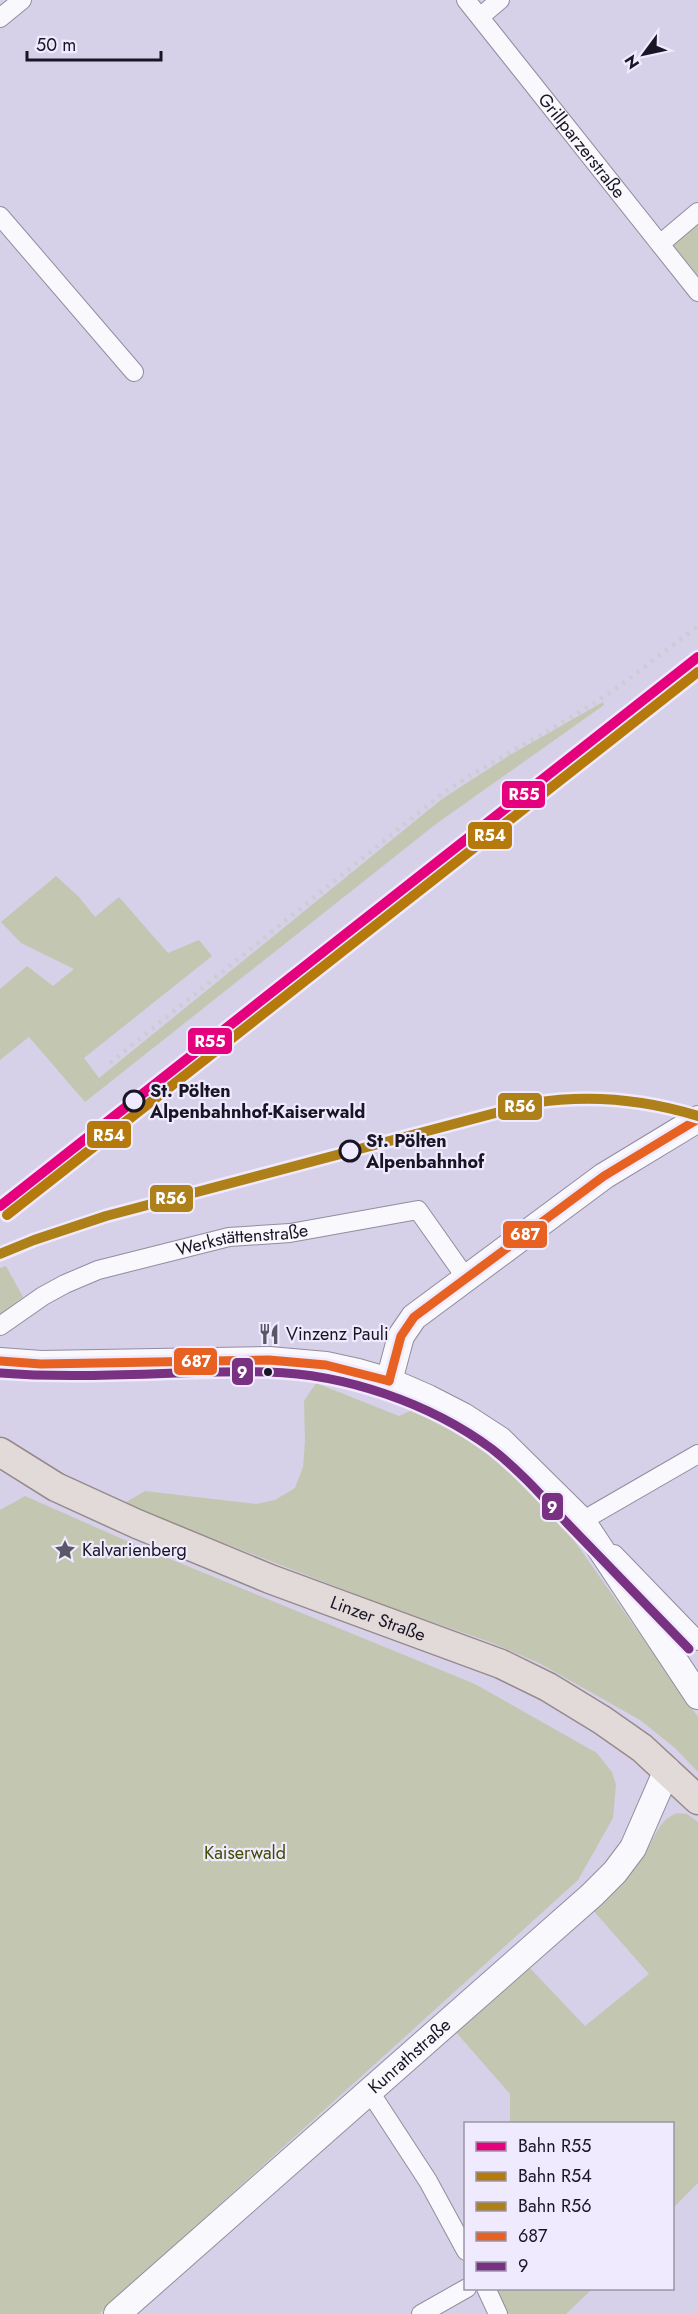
<svg xmlns="http://www.w3.org/2000/svg" width="698" height="2314" viewBox="0 0 698 2314" font-family="Jost,sans-serif">
	<style>
		.green { fill: #c3c7b2 }
		.lines { fill: none; stroke-linecap: round; stroke-linejoin: round }
		.street-casing { stroke: #928d9f; stroke-width: 20 }
		.secondary-casing { stroke: #928d9f; stroke-width: 28 }
		.primary-casing { stroke: #988a8b; stroke-width: 31 }
		.street { stroke: #f9f8fc; stroke-width: 18 }
		.secondary { stroke: #f9f8fc; stroke-width: 26 }
		.primary { stroke: #e1dad8; stroke-width: 28 }
		.rail { stroke: #ceccd3; stroke-width: 4.5; stroke-dasharray: 3 6; stroke-linecap: butt }
		.bus-1-casing { stroke: #efeafd; stroke-width: 14 }
		.bus-2-casing { stroke: #efeafd; stroke-width: 14 }
		.bus-1 { stroke: #e76122; stroke-width: 9 }
		.bus-2 { stroke: #793182; stroke-width: 9 }
		.rail-1-casing { stroke: #efeafd; stroke-width: 15 }
		.rail-2-casing { stroke: #efeafd; stroke-width: 15 }
		.rail-3-casing { stroke: #efeafd; stroke-width: 15 }
		.rail-1 { stroke: #e5007d; stroke-width: 10 }
		.rail-2 { stroke: #b57a0b; stroke-width: 10 }
		.rail-3 { stroke: #ae8019; stroke-width: 10 }
		.stop-dot { fill: #efeafd; stroke: #1a1525; stroke-width: 3 }
		.bus-dot { fill: #1a1525; stroke: #efeafd; stroke-width: 2 }
		.labels { text-anchor: middle; stroke-width: 4.5; stroke-linejoin: round; paint-order: stroke }
		.street-label { font-size: 18px; fill: #1a1525; stroke: #efeafd }
		.stop-label { font-size: 18px; font-weight: bold; fill: #1a1525; stroke: #efeafd; text-anchor: start }
		.poi-label { font-size: 18px; fill: #1a1525; stroke: #efeafd; text-anchor: start }
		.park-label { font-size: 18px; fill: #434c02; stroke: #efeafd }
		.line-badge { stroke: #efeafd; stroke-width: 2 }
		.badge-label { font-size: 16px; text-anchor: middle; font-weight: bold; fill: #fff }
	</style>
	<rect width="100%" height="100%" fill="#d6d0e8"/>
	<g class="green">
		<path d="M 698,212 L 698,292 L 660,244 Z"/>
		<path d="M 603,702 L 604,705 L 436,824 L 85,1102 L 29,1037 L 0,1060 L 0,989 L 27,966 L 53,986 L 74,969 L 21,943 L 1,922 L 56,876 L 79,897 L 95,917 L 119,897 L 168,953 L 199,940 L 212,956 L 84,1058 L 99,1078 L 442,799 L 510,755 Z"/>
		<path d="M 6,1266 L 23,1297 L 0,1315 L 0,1268 Z"/>
		<path d="M 316,1383 L 399,1416 L 419,1407 L 476,1438 L 506,1461 L 550,1506 L 698,1717 L 698,1772 L 675,1748 L 640,1720 L 539,1663 L 487,1641 L 386,1606 L 123,1504 L 145,1491 L 256,1504 L 275,1500 L 295,1488 L 303,1467 L 305,1441 L 304,1401 Z"/>
		<path d="M 25,1496 L 136,1545 L 475,1684 L 597,1753 L 612,1772 L 616,1785 L 613,1818 L 578,1880 L 99,2314 L 0,2314 L 0,1510 Z"/>
		<path d="M 678,1813 L 687,1814 L 698,1822 L 698,2183 L 673,2208 L 672,2124 L 510,2123 L 510,2094 L 454,2030 L 528,1966 L 585,2026 L 649,1974 L 592,1909 C 602,1900 614,1891 623,1881 C 632,1872 640,1862 646,1851 C 655,1837 660,1818 678,1813 Z"/>
		<path d="M 495,2289 L 592,2289 L 566,2314 L 507,2314 Z"/>
	</g>
	<g class="lines">
		<defs>
			<g id="street">
				<path id="s1" d="M 466,0 L 698,292"/>
				<path d="M 480,17 L 500,0"/>
				<path d="M 0,18 L 22,0"/>
				<path d="M 0,216 L 134,372"/>
				<path d="M 660,244 L 698,212"/>
				<path id="s2" d="M 0,1326 L 43,1296 L 65,1284 L 98,1270 L 229,1237 L 290,1233 L 418,1210 L 466,1278"/>
				<path d="M 591,1530 L 582,1521 L 698,1454"/>
				<path d="M 614,1554 L 698,1641"/>
				<path d="M 370,2092 L 428,2181 L 466,2251"/>
				<path d="M 486,2288 L 498,2314"/>
				<path d="M 421,2314 L 467,2288"/>
			</g>
			<g id="secondary">
				<path d="M 0,1361 L 41,1364 L 269,1360 L 326,1365 L 358,1372 L 389,1381 L 428,1398 L 463,1416 L 500,1440 L 582,1521 L 698,1696"/>
				<path d="M 389,1381 L 401,1336 L 414,1317 L 604,1176 L 698,1119"/>
				<path id="s3" d="M 117,2314 L 592,1895 L 615,1872 L 633,1848 L 667,1770"/>
			</g>
			<g id="primary">
				<path id="s4" d="M 0,1452 L 56,1487 L 137,1524 L 270,1579 L 501,1664 L 548,1687 L 602,1720 L 642,1748 L 698,1800"/>
			</g>
		</defs>
		<use href="#street" class="street-casing"/>
		<use href="#secondary" class="secondary-casing"/>
		<use href="#primary" class="primary-casing"/>
		<use href="#street" class="street"/>
		<use href="#secondary" class="secondary"/>
		<use href="#primary" class="primary"/>
		<path class="rail" d="M 110,1063 L 443,793 C 494,759 550,732 602,698 C 635,676 665,650 698,626"/>
		<defs>
			<g id="bus-1">
				<path d="M 0,1361 L 41,1364 L 269,1360 L 326,1365 L 389,1381"/>
				<path d="M 389,1381 L 401,1336 L 414,1317 L 604,1176 L 698,1119"/>
			</g>
			<path id="bus-2" d="M 0,1373 C 89,1380 178,1370 268,1372 C 345,1374 430,1403 492,1449 C 519,1470 543,1497 566,1522 C 607,1564 648,1607 689,1649"/>
		</defs>
		<use href="#bus-1" class="bus-1-casing"/>
		<use href="#bus-2" class="bus-2-casing"/>
		<use href="#bus-1" class="bus-1"/>
		<use href="#bus-2" class="bus-2"/>
		<defs>
			<path id="rail-1" d="M 0,1206 L 698,657"/>
			<path id="rail-2" d="M 7,1215 L 698,672"/>
			<path id="rail-3" d="M 0,1254 L 34,1240 L 106,1216 L 533,1103 C 590,1094 643,1099 698,1116"/>
		</defs>
		<use href="#rail-1" class="rail-1-casing"/>
		<use href="#rail-2" class="rail-2-casing"/>
		<use href="#rail-3" class="rail-3-casing"/>
		<use href="#rail-1" class="rail-1"/>
		<use href="#rail-2" class="rail-2"/>
		<use href="#rail-3" class="rail-3"/>
	</g>
	<defs>
		<symbol id="restaurant-bare" viewBox="-9 -9 18 18"><path d="M-5-6h1v4h1v-4h1v4h1v-4h1v5L-1.5 .5V6h-2V.5L-5-1ZM5-6V6H3V1.5H1.5Q1.5-4 5-6Z" fill="#5c5669" stroke="#efeafd" stroke-width="2.5" paint-order="stroke"/></symbol>
		<symbol id="sight-bare" viewBox="-9 -9 18 18"><path d="M0-6L1.8-2.2L6-1.7L2.9 1.2L3.7 5.4L0 3.3L-3.7 5.4L-2.9 1.2L-6-1.7L-1.8-2.2Z" fill="#5c5669" stroke="#efeafd" stroke-width="2.5" paint-order="stroke"/></symbol>
	</defs>
	<g fill-rule="evenodd">
		<use href="#restaurant-bare" x="254" y="1319" width="30" height="30"/>
		<use href="#sight-bare" x="50" y="1535" width="30" height="30"/>
	</g>
	<g class="stop-dot">
		<circle cx="134" cy="1101" r="10"/>
		<circle cx="350" cy="1151" r="10"/>
	</g>
	<circle class="bus-dot" cx="268" cy="1372" r="5"/>
	<g class="labels">
		<g class="street-label">
			<text dy="6" stroke="none"><textPath href="#s1" startOffset="186">Grillparzerstraße</textPath></text>
			<text dy="6" stroke="none"><textPath href="#s2" startOffset="261">Werkstättenstraße</textPath></text>
			<text dy="6" stroke="none"><textPath href="#s4" startOffset="414">Linzer Straße</textPath></text>
			<text dy="6" stroke="none"><textPath href="#s3" startOffset="390">Kunrathstraße</textPath></text>
		</g>
		<g class="stop-label">
			<text x="150" y="1097">St. Pölten<tspan x="150" dy="21">Alpenbahnhof-Kaiserwald</tspan></text>
			<text x="366" y="1147">St. Pölten<tspan x="366" dy="21">Alpenbahnhof</tspan></text>
		</g>
		<g class="poi-label">
			<text x="286" y="1340">Vinzenz Pauli</text>
			<text x="82" y="1556">Kalvarienberg</text>
		</g>
		<g class="park-label">
			<text x="245" y="1859">Kaiserwald</text>
		</g>
	</g>
	<g class="line-badge">
		<rect x="501" y="780" width="45" height="29" rx="6" fill="#e5007d"/>
		<rect x="467" y="821" width="46" height="29" rx="6" fill="#b57a0b"/>
		<rect x="187" y="1027" width="46" height="28" rx="6" fill="#e5007d"/>
		<rect x="497" y="1092" width="46" height="29" rx="6" fill="#ae8019"/>
		<rect x="86" y="1120" width="46" height="29" rx="6" fill="#b57a0b"/>
		<rect x="149" y="1184" width="45" height="29" rx="6" fill="#ae8019"/>
		<rect x="502" y="1220" width="46" height="29" rx="6" fill="#e76122"/>
		<rect x="173" y="1347" width="45" height="29" rx="6" fill="#e76122"/>
		<rect x="231" y="1357" width="23" height="29" rx="6" fill="#793182"/>
		<rect x="541" y="1492" width="23" height="29" rx="6" fill="#793182"/>
	</g>
	<g class="badge-label">
		<text x="524" y="800">R55</text>
		<text x="490" y="841">R54</text>
		<text x="210" y="1047">R55</text>
		<text x="520" y="1112">R56</text>
		<text x="109" y="1141">R54</text>
		<text x="171" y="1204">R56</text>
		<text x="525" y="1240">687</text>
		<text x="196" y="1367">687</text>
		<text x="242" y="1378">9</text>
		<text x="552" y="1513">9</text>
	</g>
	<rect x="464" y="2122" width="210" height="168" fill="#efeafd" stroke="#9a95a7" stroke-width="1.5"/>
	<rect x="476" y="2142" width="30" height="9" fill="#e5007d" stroke="#9a95a7" stroke-width="1.5"/>
	<text x="518" y="2152" font-size="18" fill="#1a1525">Bahn R55</text>
	<rect x="476" y="2172" width="30" height="9" fill="#b57a0b" stroke="#9a95a7" stroke-width="1.5"/>
	<text x="518" y="2182" font-size="18" fill="#1a1525">Bahn R54</text>
	<rect x="476" y="2202" width="30" height="9" fill="#ae8019" stroke="#9a95a7" stroke-width="1.5"/>
	<text x="518" y="2212" font-size="18" fill="#1a1525">Bahn R56</text>
	<rect x="476" y="2232" width="30" height="9" fill="#e76122" stroke="#9a95a7" stroke-width="1.5"/>
	<text x="518" y="2242" font-size="18" fill="#1a1525">687</text>
	<rect x="476" y="2262" width="30" height="9" fill="#793182" stroke="#9a95a7" stroke-width="1.5"/>
	<text x="518" y="2272" font-size="18" fill="#1a1525">9</text>
	<g transform="translate(644 54) rotate(237)" stroke="#efeafd" stroke-width="4.5" paint-order="stroke">
	<path d="M0-4.5L10 22L0 15L-10 22Z" fill="#1a1525"/>
	<text y="-9" font-size="16" font-weight="bold" text-anchor="middle" fill="#1a1525">N</text>
	</g>
	<path d="M27 51v9h134v-9" fill="none" stroke="#1a1525" stroke-width="3"/>
	<text x="36" y="51" font-size="18" fill="#1a1525" stroke="#efeafd" stroke-width="4.5" paint-order="stroke">50 m</text>
</svg>
